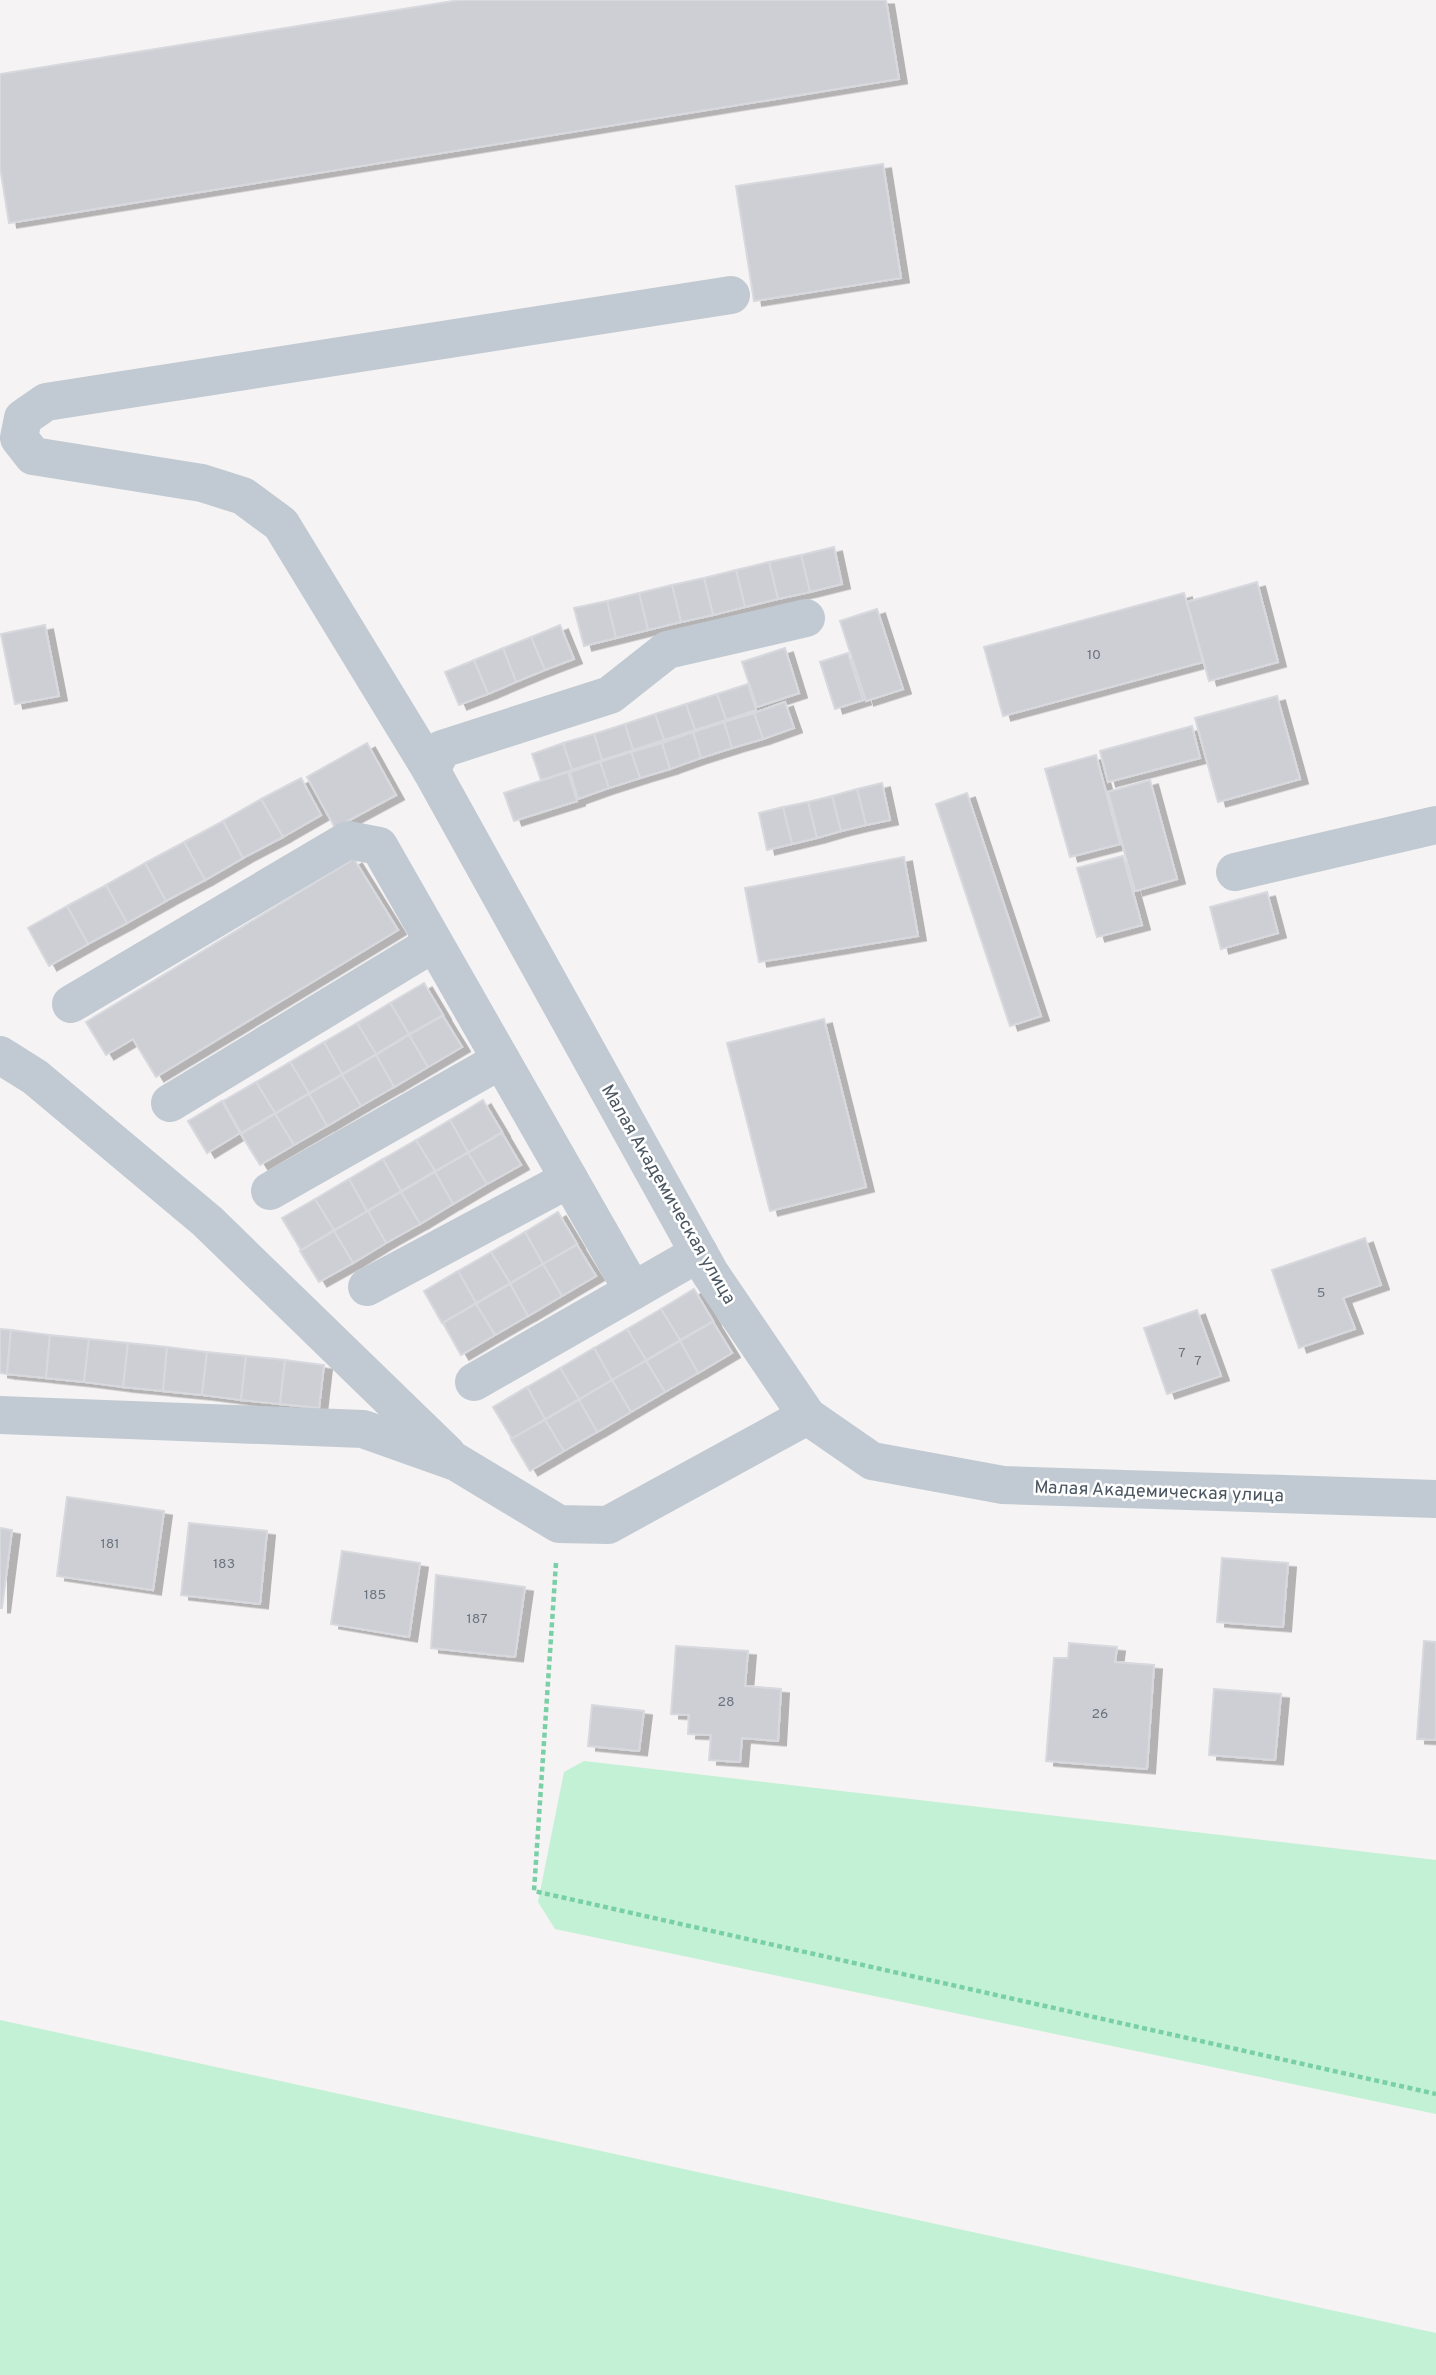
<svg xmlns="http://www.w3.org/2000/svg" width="1436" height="2375" viewBox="0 0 1436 2375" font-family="Overpass,sans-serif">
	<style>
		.green { fill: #c3f1d5 }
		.building { fill: #cdcfd5; stroke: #d7d9de; stroke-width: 2; filter: url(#shadow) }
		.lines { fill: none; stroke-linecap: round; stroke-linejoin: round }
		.path { stroke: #7ad0a6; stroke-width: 4.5; stroke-dasharray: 5 3.5; stroke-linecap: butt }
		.minor { stroke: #c1cad2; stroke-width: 38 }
		.labels { text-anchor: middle; stroke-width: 5; stroke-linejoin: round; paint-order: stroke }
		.number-label { font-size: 14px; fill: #6b747e }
		.street-label { font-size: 18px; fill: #4a5661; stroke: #fff }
	</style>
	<defs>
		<filter id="shadow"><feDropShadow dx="8" dy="4.5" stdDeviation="0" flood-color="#0004"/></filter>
	</defs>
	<rect width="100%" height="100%" fill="#f5f3f3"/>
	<g class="green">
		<path d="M 584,1761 L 1436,1860 L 1436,2114 L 555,1929 L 538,1902 L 564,1772 Z"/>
		<path d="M 0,2020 L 1436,2333 L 1436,2375 L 0,2375 Z"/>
	</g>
	<g class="building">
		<path d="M 459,0 L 886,0 L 899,79 L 9,223 L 0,167 L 0,74 Z"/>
		<path d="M 883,164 L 901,278 L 754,301 L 736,186 Z"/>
		<path d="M 834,547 L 842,584 L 810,592 L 801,555 Z"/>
		<path d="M 801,555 L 810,592 L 778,599 L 769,562 Z"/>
		<path d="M 769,562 L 778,599 L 745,607 L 736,570 Z"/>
		<path d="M 736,570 L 745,607 L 713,615 L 704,578 Z"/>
		<path d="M 704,578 L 713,615 L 681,622 L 672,585 Z"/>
		<path d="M 1257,582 L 1278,662 L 1209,681 L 1187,602 Z"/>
		<path d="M 672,585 L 681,622 L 648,630 L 639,593 Z"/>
		<path d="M 639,593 L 648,630 L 616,638 L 607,601 Z"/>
		<path d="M 1184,593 L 1203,662 L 1003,716 L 984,647 Z"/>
		<path d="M 607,601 L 616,638 L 584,646 L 574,608 Z"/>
		<path d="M 877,609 L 903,689 L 866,701 L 840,621 Z"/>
		<path d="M 45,625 L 59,696 L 15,704 L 1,634 Z"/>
		<path d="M 560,625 L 574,659 L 545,670 L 531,637 Z"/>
		<path d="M 531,637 L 545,670 L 516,682 L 503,648 Z"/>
		<path d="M 503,648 L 516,682 L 488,694 L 474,660 Z"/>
		<path d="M 785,648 L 799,693 L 757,707 L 742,662 Z"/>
		<path d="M 848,653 L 863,700 L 835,709 L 820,662 Z"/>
		<path d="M 474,660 L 488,694 L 459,705 L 445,672 Z"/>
		<path d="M 748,684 L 756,710 L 726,720 L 717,694 Z"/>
		<path d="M 717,694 L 726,720 L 695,730 L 686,704 Z"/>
		<path d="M 1277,696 L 1300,779 L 1218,802 L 1195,718 Z"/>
		<path d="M 785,702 L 794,728 L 763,739 L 754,713 Z"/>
		<path d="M 686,704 L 695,730 L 664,740 L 655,714 Z"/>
		<path d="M 754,713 L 763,739 L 732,748 L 724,722 Z"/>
		<path d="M 655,714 L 664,740 L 633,750 L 625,724 Z"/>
		<path d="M 724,722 L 732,748 L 701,758 L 693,732 Z"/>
		<path d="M 625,724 L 633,750 L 602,760 L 594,734 Z"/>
		<path d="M 1192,726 L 1200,758 L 1108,782 L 1100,751 Z"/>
		<path d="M 693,732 L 701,758 L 670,769 L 662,743 Z"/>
		<path d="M 594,734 L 602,760 L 572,770 L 563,743 Z"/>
		<path d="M 367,743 L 396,795 L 335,828 L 307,777 Z"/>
		<path d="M 563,743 L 572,770 L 541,780 L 532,754 Z"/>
		<path d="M 662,743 L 670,769 L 640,778 L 631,752 Z"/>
		<path d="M 631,752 L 640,778 L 609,788 L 600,762 Z"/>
		<path d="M 1096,755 L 1120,844 L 1070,857 L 1045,769 Z"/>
		<path d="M 600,762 L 609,788 L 578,799 L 570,772 Z"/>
		<path d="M 568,772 L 577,801 L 514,821 L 504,793 Z"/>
		<path d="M 301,778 L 321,815 L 283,837 L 261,799 Z"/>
		<path d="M 1150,780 L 1177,879 L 1135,891 L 1108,792 Z"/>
		<path d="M 882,783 L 890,820 L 866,825 L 857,789 Z"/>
		<path d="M 857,789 L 866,825 L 841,831 L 832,796 Z"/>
		<path d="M 967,793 L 1041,1016 L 1010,1026 L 936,804 Z"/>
		<path d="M 832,796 L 841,831 L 817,838 L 808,802 Z"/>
		<path d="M 261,799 L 283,837 L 243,858 L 223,821 Z"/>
		<path d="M 808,802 L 817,838 L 792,844 L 783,807 Z"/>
		<path d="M 783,807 L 792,844 L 767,850 L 759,813 Z"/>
		<path d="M 223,821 L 243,858 L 205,880 L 184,842 Z"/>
		<path d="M 184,842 L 205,880 L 166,901 L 145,863 Z"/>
		<path d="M 1123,856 L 1142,925 L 1097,937 L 1077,868 Z"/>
		<path d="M 904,857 L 918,936 L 759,962 L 745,888 Z"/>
		<path d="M 354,859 L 398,930 L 156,1077 L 133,1039 L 106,1055 L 86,1022 Z"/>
		<path d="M 145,863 L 166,901 L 127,923 L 106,885 Z"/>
		<path d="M 106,885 L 127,923 L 88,944 L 67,906 Z"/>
		<path d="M 1267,892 L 1278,933 L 1221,949 L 1210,907 Z"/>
		<path d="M 67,906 L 88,944 L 49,966 L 28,928 Z"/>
		<path d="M 424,983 L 443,1015 L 409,1034 L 390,1003 Z"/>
		<path d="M 390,1003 L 409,1034 L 376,1054 L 357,1023 Z"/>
		<path d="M 443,1016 L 462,1047 L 428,1067 L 409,1035 Z"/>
		<path d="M 824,1019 L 866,1187 L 770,1211 L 727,1043 Z"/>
		<path d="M 357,1023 L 376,1054 L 342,1074 L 324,1042 Z"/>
		<path d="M 409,1035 L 428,1067 L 394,1087 L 376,1055 Z"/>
		<path d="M 324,1042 L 342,1074 L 309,1093 L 290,1062 Z"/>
		<path d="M 376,1055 L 394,1087 L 361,1106 L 342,1075 Z"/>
		<path d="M 290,1062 L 309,1093 L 275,1113 L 256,1082 Z"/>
		<path d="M 342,1075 L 361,1106 L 327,1126 L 309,1094 Z"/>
		<path d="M 256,1082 L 275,1113 L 241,1133 L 223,1101 Z"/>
		<path d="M 309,1094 L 327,1126 L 294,1145 L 275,1114 Z"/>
		<path d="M 483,1100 L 502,1132 L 468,1152 L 450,1120 Z"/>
		<path d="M 222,1101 L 240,1133 L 207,1153 L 188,1121 Z"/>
		<path d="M 275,1114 L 294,1145 L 260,1165 L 241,1134 Z"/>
		<path d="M 450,1120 L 468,1152 L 435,1171 L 416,1140 Z"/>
		<path d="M 502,1133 L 521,1165 L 487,1184 L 468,1153 Z"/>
		<path d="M 416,1140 L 435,1171 L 401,1191 L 383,1159 Z"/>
		<path d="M 468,1153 L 487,1184 L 453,1204 L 435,1172 Z"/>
		<path d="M 383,1159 L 401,1191 L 367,1211 L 349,1179 Z"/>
		<path d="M 435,1172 L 453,1204 L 420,1224 L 401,1192 Z"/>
		<path d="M 349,1179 L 367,1211 L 334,1230 L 315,1199 Z"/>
		<path d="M 401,1192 L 420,1224 L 386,1243 L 368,1211 Z"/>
		<path d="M 315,1199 L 334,1230 L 301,1250 L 282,1218 Z"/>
		<path d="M 368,1211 L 386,1243 L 353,1263 L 334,1231 Z"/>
		<path d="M 558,1212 L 577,1244 L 543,1264 L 525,1232 Z"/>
		<path d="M 334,1231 L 353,1263 L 319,1282 L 300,1251 Z"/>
		<path d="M 525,1232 L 543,1264 L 510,1283 L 491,1252 Z"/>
		<path d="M 1365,1238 L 1381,1285 L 1343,1298 L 1355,1329 L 1299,1348 L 1272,1270 Z"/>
		<path d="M 577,1245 L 596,1276 L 562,1296 L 543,1264 Z"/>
		<path d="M 491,1252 L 510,1283 L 476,1303 L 458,1271 Z"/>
		<path d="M 543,1264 L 562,1296 L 528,1316 L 510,1284 Z"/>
		<path d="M 458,1271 L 476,1303 L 442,1323 L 424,1291 Z"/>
		<path d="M 510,1284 L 528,1316 L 495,1335 L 476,1304 Z"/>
		<path d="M 694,1289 L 713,1321 L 680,1340 L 661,1309 Z"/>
		<path d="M 476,1304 L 495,1335 L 461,1355 L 443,1323 Z"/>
		<path d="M 661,1309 L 680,1340 L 646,1360 L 627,1329 Z"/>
		<path d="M 1197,1310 L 1221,1376 L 1167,1394 L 1144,1328 Z"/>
		<path d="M 713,1322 L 732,1353 L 698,1373 L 680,1341 Z"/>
		<path d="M 0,1329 L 11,1330 L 7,1374 L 0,1373 Z"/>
		<path d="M 627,1329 L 646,1360 L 612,1380 L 594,1348 Z"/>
		<path d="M 11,1330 L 50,1335 L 46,1378 L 7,1374 Z"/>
		<path d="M 50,1335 L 89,1339 L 84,1382 L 46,1378 Z"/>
		<path d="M 89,1339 L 128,1343 L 123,1387 L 84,1382 Z"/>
		<path d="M 680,1341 L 698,1373 L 665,1392 L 646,1361 Z"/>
		<path d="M 128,1343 L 167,1347 L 163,1391 L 123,1387 Z"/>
		<path d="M 167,1347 L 207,1352 L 202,1395 L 163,1391 Z"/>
		<path d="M 594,1348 L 612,1380 L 579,1399 L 560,1368 Z"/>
		<path d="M 207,1352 L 246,1356 L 241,1400 L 202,1395 Z"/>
		<path d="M 246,1356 L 285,1360 L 280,1404 L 241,1400 Z"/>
		<path d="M 285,1360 L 324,1365 L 319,1408 L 280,1404 Z"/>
		<path d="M 646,1361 L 665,1392 L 631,1412 L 612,1380 Z"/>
		<path d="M 560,1368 L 579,1399 L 545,1419 L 527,1387 Z"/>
		<path d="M 612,1380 L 631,1412 L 597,1432 L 579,1400 Z"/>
		<path d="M 527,1387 L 545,1419 L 512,1439 L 493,1407 Z"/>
		<path d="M 579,1400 L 597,1432 L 564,1451 L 545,1420 Z"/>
		<path d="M 545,1420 L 564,1451 L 530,1471 L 511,1439 Z"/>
		<path d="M 67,1497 L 164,1511 L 153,1590 L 57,1576 Z"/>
		<path d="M 189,1523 L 267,1531 L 260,1604 L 181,1595 Z"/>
		<path d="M 0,1528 L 12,1530 L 2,1608 L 0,1608 Z"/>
		<path d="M 342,1551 L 420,1563 L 409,1637 L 331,1624 Z"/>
		<path d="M 1222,1558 L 1288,1563 L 1283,1627 L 1217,1622 Z"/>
		<path d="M 436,1575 L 525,1587 L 515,1657 L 431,1648 Z"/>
		<path d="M 1424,1641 L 1436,1642 L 1436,1740 L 1417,1739 Z"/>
		<path d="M 1069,1643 L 1117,1647 L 1115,1662 L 1154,1665 L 1147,1769 L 1046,1761 L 1054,1658 L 1068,1658 Z"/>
		<path d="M 676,1646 L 748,1651 L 745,1686 L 781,1689 L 778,1741 L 742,1738 L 740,1762 L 709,1760 L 711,1735 L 688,1734 L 689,1715 L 671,1714 Z"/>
		<path d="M 1214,1689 L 1281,1694 L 1275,1760 L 1209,1755 Z"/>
		<path d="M 592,1705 L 644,1711 L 639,1751 L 588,1746 Z"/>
	</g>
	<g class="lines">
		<path class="path" d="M 556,1563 L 534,1891 L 1436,2094"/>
		<g class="minor">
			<path d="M 731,295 L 46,402 L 23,418 L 19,438 L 33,456 L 202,483 L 243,496 L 281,524 L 431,770 L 710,1273 L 807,1416 L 872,1461 L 1003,1485 L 1436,1499"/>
			<path d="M 431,770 L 442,749 L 610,695 L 667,650 L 806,618"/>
			<path d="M 1235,872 L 1436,825"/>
			<path d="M 71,1004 L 348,840 L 379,846 L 633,1291"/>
			<path d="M 0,1055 L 35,1077 L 207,1221 L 447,1454"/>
			<path d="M 170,1103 L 434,943"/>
			<path d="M 270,1191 L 501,1060"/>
			<path d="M 367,1287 L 569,1179"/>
			<path d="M 474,1382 L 699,1253"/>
			<path d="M 0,1415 L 363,1429 L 456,1462 L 559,1524 L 608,1525 L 807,1416"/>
		</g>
	</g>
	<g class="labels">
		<g class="number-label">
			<text x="1094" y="659">10</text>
			<text x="1321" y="1297">5</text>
			<text x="1182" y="1357">7</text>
			<text x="1198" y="1365">7</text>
			<text x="110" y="1548">181</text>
			<text x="224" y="1568">183</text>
			<text x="375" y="1599">185</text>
			<text x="477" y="1623">187</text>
			<text x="726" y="1706">28</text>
			<text x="1100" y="1718">26</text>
		</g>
		<g class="street-label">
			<text transform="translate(669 1194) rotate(60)" y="6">Малая Академическая улица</text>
			<text transform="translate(1159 1491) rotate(2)" y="6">Малая Академическая улица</text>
		</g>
	</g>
</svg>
